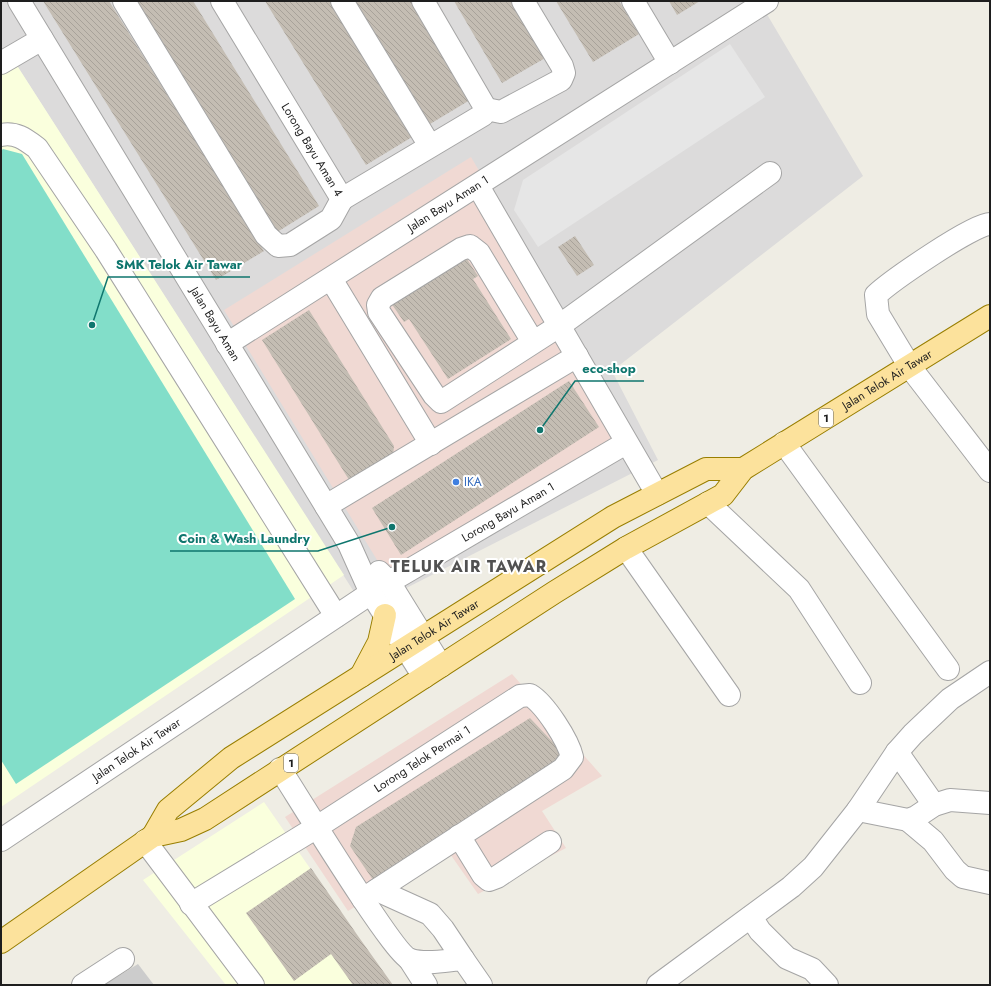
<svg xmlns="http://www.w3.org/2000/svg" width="991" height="986" viewBox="0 0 991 986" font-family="Jost,sans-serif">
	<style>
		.residential { fill: #dcdbdb }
		.commercial { fill: #f0d9d3 }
		.education { fill: #faffdd }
		.religious { fill: #ccc }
		.pitch { fill: #82dec9 }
		.parking { fill: #e6e6e6 }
		.building { fill: url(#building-back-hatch) }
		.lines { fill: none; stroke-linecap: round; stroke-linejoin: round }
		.minor-casing { stroke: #a5a5a5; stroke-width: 24 }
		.major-casing { stroke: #987e00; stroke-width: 24 }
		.minor { stroke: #fff; stroke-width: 22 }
		.major { stroke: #fce29c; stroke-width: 22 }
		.shop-dot { fill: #3f7fe0; stroke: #fff; stroke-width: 1.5 }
		.labels { text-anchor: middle; stroke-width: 4; stroke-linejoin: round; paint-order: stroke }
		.shield { fill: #fff; stroke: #626262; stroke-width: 1 }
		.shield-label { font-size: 11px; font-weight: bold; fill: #1e1e1e }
		.street-label { font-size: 12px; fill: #1e1e1e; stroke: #fff }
		.shop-label { font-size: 12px; fill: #366cbe; stroke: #fff; text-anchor: start }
		.district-label { font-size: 16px; font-weight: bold; letter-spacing: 1px; fill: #515151; stroke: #fff }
		.leader { fill: none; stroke: #0f766e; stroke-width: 1.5 }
		.callout-dot { fill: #0f766e; stroke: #fff; stroke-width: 1.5 }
		.callout-label { font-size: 13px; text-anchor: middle; font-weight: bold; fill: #0f766e; stroke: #fff; stroke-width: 4; stroke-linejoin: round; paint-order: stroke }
	</style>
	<defs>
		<pattern id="building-back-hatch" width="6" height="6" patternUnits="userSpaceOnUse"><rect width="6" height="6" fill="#c4bdb3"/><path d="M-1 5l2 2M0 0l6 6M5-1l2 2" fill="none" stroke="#a8a29a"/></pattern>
	</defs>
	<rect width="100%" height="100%" fill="#efede4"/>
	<path class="residential" d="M 1,1 L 759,1 L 863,176 L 612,371 L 658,460 L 365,609 L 16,64 L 1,74 Z"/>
	<g class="commercial">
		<path d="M 471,157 L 634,432 L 393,586 L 224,310 Z"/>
		<path d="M 512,674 L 602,776 L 542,811 L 566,848 L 478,894 L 448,851 L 348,911 L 285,817 Z"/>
	</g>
	<g class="education">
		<path d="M 16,64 L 344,575 L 1,807 L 1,74 Z"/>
		<path d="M 264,802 L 391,985 L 226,985 L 143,880 Z"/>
	</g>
	<path class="religious" d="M 138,964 L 154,985 L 104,985 Z"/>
	<path class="pitch" d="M 3,149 L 22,154 L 295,599 L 16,784 L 1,760 L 1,151 Z"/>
	<path class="parking" d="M 730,44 L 765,97 L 538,247 L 514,210 L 523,180 Z"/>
	<g class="building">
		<path d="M 43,1 L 109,1 L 264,251 L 216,280 Z"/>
		<path d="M 131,1 L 193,1 L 319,206 L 274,234 Z"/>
		<path d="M 265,1 L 335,1 L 417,134 L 366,165 Z"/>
		<path d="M 349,1 L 418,1 L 475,97 L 425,127 Z"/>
		<path d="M 454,1 L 514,1 L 547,57 L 502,83 Z"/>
		<path d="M 556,1 L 619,1 L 639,34 L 593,62 Z"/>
		<path d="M 669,1 L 700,1 L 677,15 Z"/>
		<path d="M 575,236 L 594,265 L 577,276 L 558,247 Z"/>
		<path d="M 465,256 L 478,276 L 473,279 L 511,339 L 448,379 L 409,319 L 404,322 L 391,303 Z"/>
		<path d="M 309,310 L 394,446 L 393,456 L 351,483 L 262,340 Z"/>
		<path d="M 569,381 L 599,427 L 401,555 L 372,508 Z"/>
		<path d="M 530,718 L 561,751 L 560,761 L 373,880 L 350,846 L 356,827 Z"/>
		<path d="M 311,868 L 358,936 L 393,985 L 353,985 L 331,954 L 294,981 L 246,913 Z"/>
	</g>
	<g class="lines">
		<defs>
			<g id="minor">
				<path id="s1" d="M 19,1 L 349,544 L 371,593 L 424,677"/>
				<path d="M 124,1 L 266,235 L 278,246 L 290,245 L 331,219 L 342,199"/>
				<path id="s2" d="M 222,1 L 342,199"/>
				<path d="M 342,1 L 430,146"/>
				<path d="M 633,1 L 670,63"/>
				<path d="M 1,63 L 42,39"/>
				<path d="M 486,109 L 501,112 L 561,80 L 564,73 L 562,66 L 523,1"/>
				<path d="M 1,135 C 16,132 25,139 37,148 L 106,250 L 336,616"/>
				<path d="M 478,186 L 657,494"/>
				<path d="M 342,199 L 483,115 L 486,109 L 423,1"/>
				<path d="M 990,224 C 973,224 891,281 876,295 L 878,314 L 910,367 L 990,471"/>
				<path d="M 331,279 L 431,444"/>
				<path d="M 533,342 L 479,253 L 470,246 L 461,249 L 382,298 L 378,305 L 379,312 L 434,395 L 441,402 L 559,326 L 770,173"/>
				<path id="s3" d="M 227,344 L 767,1"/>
				<path d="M 784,443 L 948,669"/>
				<path d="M 708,503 L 799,589 L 860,683"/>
				<path d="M 326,506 L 577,356"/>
				<path d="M 626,548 L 729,695"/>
				<path d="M 379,572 L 389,582 L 441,666"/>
				<path id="s4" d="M 389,582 L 626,443"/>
				<path d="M 897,752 L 934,805"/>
				<path d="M 280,769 C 297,795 394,955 411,960 C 427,965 448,960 463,959 L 481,985"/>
				<path d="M 858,810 L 908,820 L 916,817 L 934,805 L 950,800 L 990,803"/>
				<path d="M 908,820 L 933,841 L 955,870 L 963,877 L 990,883"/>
				<path d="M 459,836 L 483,875 L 489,880 L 497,877 L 550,842"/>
				<path id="s5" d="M 1,840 L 371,593"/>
				<path d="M 145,841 L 253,985"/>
				<path d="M 377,890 L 430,914 L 443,929 L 463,959"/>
				<path id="s6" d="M 191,904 L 317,827 L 520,696 L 530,695 C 545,704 568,740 572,757 L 563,769 L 363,899"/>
				<path d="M 751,917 L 760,931 L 787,958 L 812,969 L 827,985"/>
				<path d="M 410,960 L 426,985"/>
				<path d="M 83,985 L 123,959"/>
				<path d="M 658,985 L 791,887 L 813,867 L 858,810 L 897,752 L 913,734 L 950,699 L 990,672"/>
			</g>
			<g id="major">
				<path d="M 361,676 L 379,642 L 385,615"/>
				<path id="s7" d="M 153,836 L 168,810 L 231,758 L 613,517 L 706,469 L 743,469"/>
				<path id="s8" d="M 1,942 L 153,836 L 181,830 L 205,819 L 555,592 L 626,548 L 723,495 L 743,469 L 990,316"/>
			</g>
		</defs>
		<use href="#minor" class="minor-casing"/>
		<use href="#major" class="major-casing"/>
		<use href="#minor" class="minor"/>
		<use href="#major" class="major"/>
	</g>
	<circle class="shop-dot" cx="456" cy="482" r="4"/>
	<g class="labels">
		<g class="shield">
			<rect x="819" y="409" width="14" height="18" rx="3"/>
			<rect x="284" y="754" width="14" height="18" rx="3"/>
		</g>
		<g class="shield-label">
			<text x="826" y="422">1</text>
			<text x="291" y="767">1</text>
		</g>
		<g class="street-label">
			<text dy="4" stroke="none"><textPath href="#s2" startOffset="174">Lorong Bayu Aman 4</textPath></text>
			<text dy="4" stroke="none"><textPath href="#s3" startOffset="262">Jalan Bayu Aman 1</textPath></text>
			<text dy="4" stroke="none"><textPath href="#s1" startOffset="378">Jalan Bayu Aman</textPath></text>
			<text dy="4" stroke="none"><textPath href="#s8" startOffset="1054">Jalan Telok Air Tawar</textPath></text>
			<text dy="4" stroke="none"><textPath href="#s4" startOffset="138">Lorong Bayu Aman 1</textPath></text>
			<text dy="4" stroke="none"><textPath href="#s7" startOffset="352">Jalan Telok Air Tawar</textPath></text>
			<text dy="4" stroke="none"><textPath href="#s5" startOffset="163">Jalan Telok Air Tawar</textPath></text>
			<text dy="4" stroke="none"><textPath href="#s6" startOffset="273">Lorong Telok Permai 1</textPath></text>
		</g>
		<g class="shop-label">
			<text x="464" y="486">IKA</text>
		</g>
		<g class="district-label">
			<text x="469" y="572">TELUK AIR TAWAR</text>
		</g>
	</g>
	<path class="leader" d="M92 325L108 277H250M540 430L575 381H644M392 527L318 551H170"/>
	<g class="callout-dot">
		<circle cx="92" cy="325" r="4"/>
		<circle cx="540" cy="430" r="4"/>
		<circle cx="392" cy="527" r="4"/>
	</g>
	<g class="callout-label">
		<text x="179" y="269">SMK Telok Air Tawar</text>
		<text x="609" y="373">eco-shop</text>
		<text x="244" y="543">Coin &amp; Wash Laundry</text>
	</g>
	<rect width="991" height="986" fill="none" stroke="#1e1e1e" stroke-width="4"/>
</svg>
